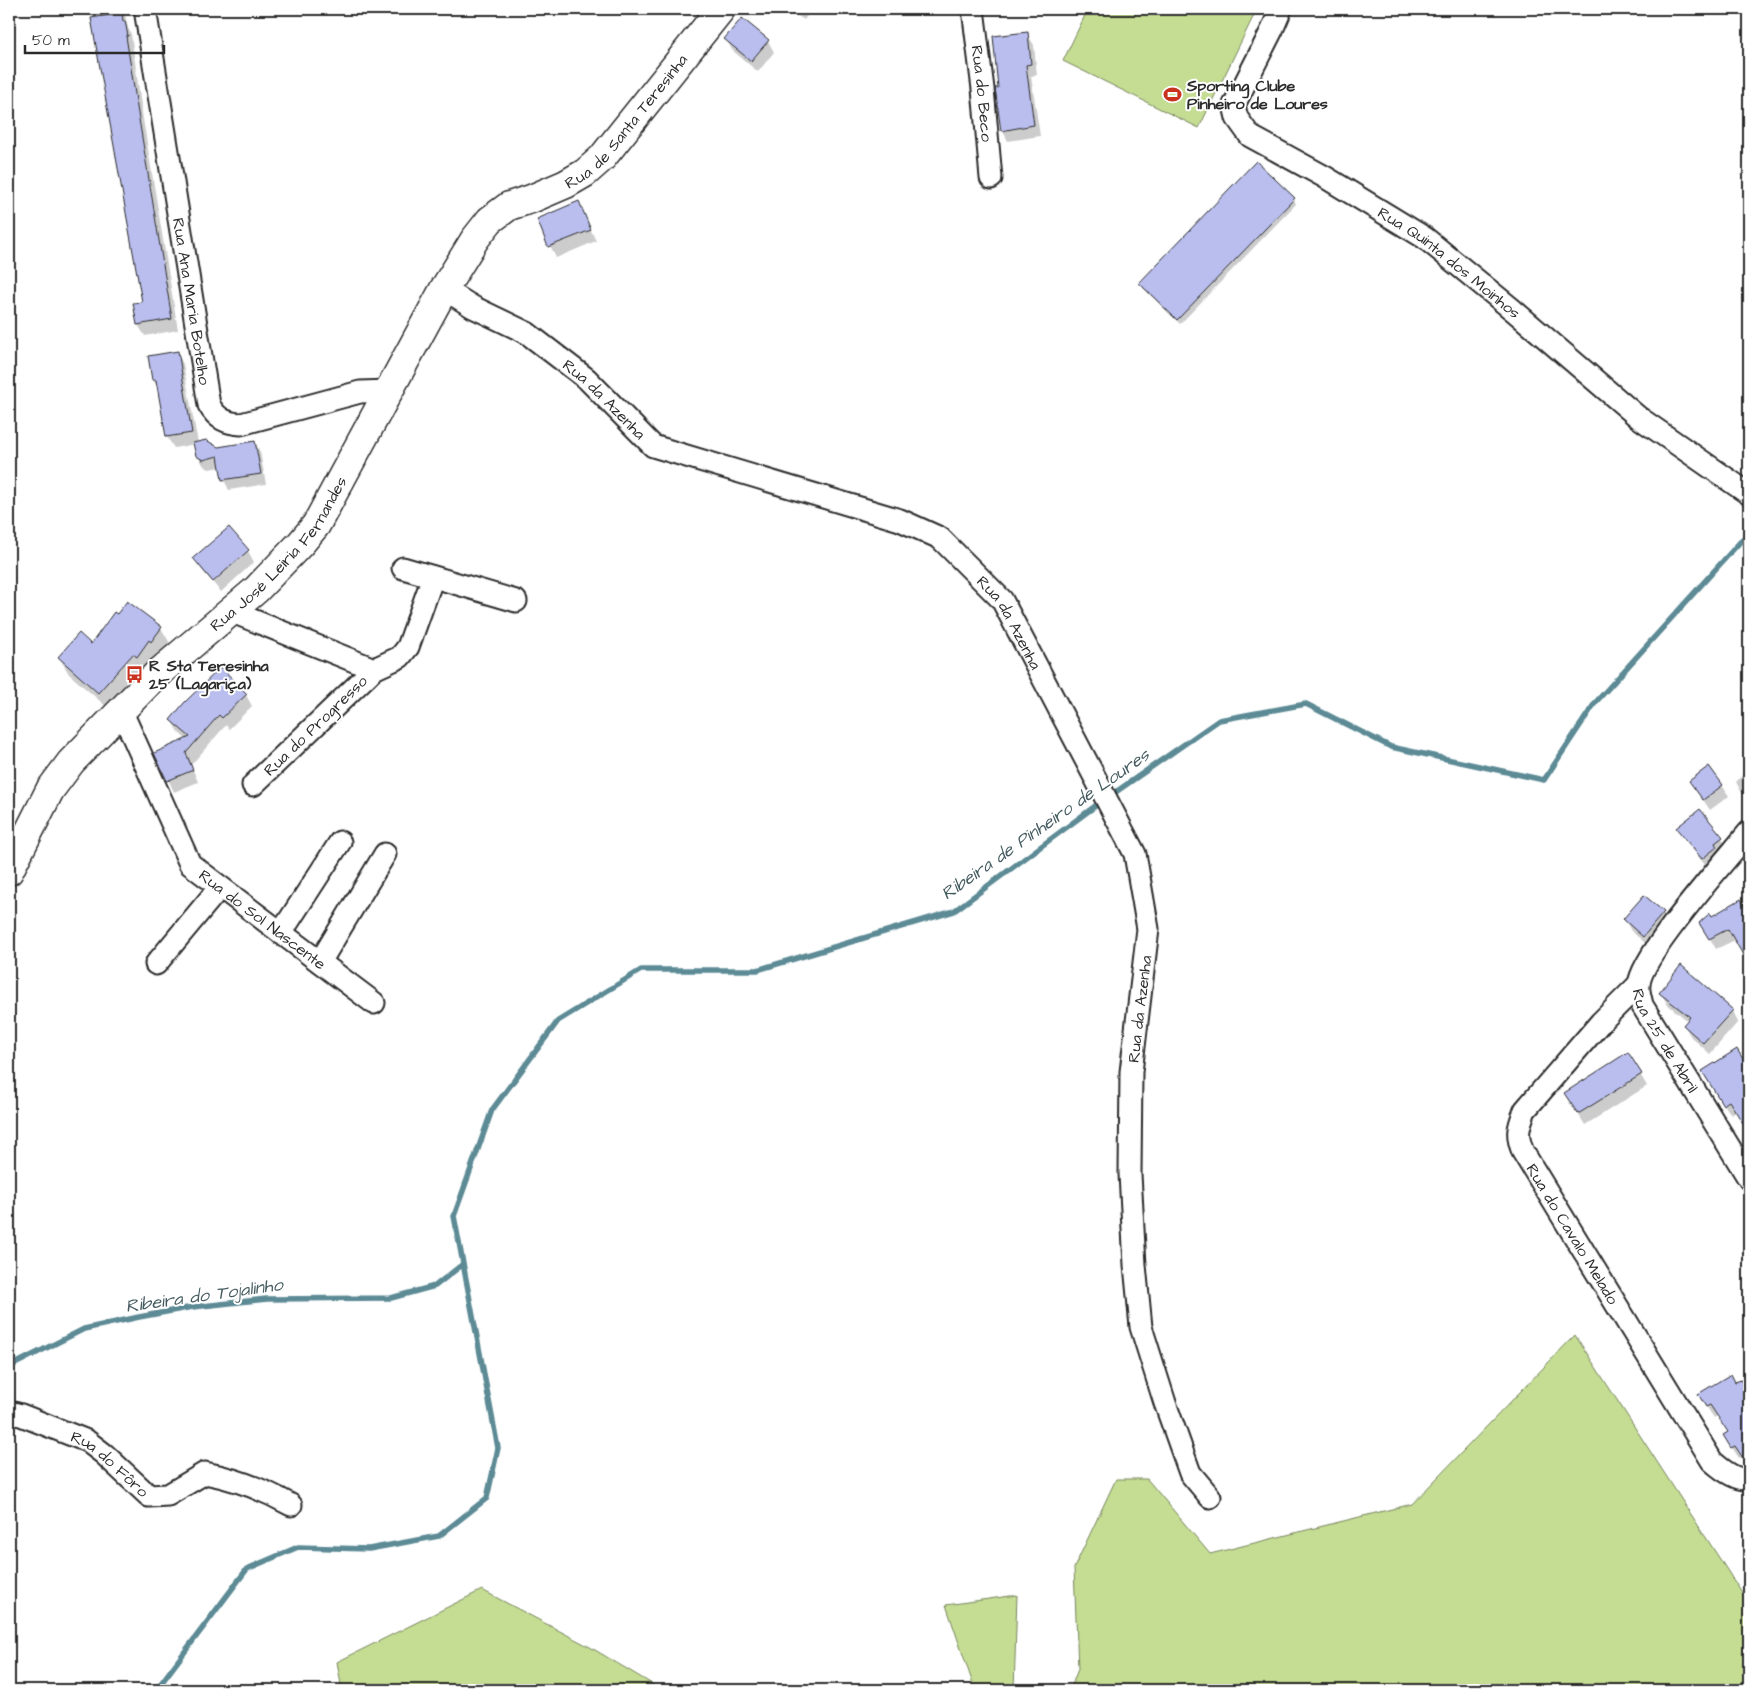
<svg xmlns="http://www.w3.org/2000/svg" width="1758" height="1699" viewBox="0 0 1758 1699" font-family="'Architects Daughter',sans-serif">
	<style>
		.green { fill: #c4dd93; stroke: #78845f }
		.shadow { fill: #0003 }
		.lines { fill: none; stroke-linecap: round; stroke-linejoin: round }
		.stream { stroke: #5c8a95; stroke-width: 5.5 }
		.building { fill: #b9beef; stroke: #2b2b2b }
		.street-casing { stroke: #2b2b2b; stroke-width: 25 }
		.secondary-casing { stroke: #2b2b2b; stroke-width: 31 }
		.street { stroke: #fff; stroke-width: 21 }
		.secondary { stroke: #fff; stroke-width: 28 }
		.labels { text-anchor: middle; stroke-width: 4; stroke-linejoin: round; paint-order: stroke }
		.poi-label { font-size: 16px; font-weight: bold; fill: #2b2b2b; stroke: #fff; text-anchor: start }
		.street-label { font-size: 16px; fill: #2b2b2b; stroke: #fff }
		.water-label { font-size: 18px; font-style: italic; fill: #445b60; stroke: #fff }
	</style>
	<rect width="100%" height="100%" fill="#fff"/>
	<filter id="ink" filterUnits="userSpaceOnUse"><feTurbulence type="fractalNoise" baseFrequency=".02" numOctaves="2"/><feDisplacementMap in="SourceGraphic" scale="10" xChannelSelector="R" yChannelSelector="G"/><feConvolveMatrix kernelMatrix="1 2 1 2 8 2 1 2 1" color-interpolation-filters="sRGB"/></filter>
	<g filter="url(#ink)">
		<g class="green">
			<path d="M 1088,9 L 1257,9 L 1199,128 L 1063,61 Z"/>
			<path d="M 1575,1335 L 1749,1604 L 1749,1690 L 1070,1690 L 1078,1669 L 1074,1568 L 1116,1479 L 1147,1479 L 1210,1554 L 1412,1504 Z"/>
			<path d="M 482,1590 L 590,1647 L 662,1690 L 342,1690 L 337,1662 Z"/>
			<path d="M 1017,1595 L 1014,1690 L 975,1690 L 946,1605 Z"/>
		</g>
		<g class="shadow">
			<path d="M 91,9 L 124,9 L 128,28 L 131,34 L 143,119 L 178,330 L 145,336 L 138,325 L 135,304 L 143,303 L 115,151 Z"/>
			<path d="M 788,9 L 812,9 L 804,20 Z"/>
			<path d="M 1027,34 L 1034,45 L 1037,75 L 1031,76 L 1040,136 L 1008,141 L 1002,130 Z"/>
			<path d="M 726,39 L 768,41 L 774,52 L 758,72 L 732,50 Z"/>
			<path d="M 1294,199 L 1296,204 L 1180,324 L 1143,288 L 1140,283 Z"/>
			<path d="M 578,203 L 596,241 L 556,258 L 538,219 Z"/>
			<path d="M 177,352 L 183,364 L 198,443 L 218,449 L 255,442 L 260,452 L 266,484 L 229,490 L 224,480 L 221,467 L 209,469 L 204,466 L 197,455 L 195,444 L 174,448 L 167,437 L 159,390 L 153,380 Z"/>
			<path d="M 228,528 L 248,551 L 254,562 L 221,592 L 201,569 L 194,558 Z"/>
			<path d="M 161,628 L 171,645 L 109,709 L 69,674 L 59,657 L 91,645 Z"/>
			<path d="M 246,695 L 252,706 L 229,729 L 226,725 L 191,765 L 198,782 L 174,792 L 156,753 L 187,740 L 178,732 L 171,720 Z"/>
			<path d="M 1748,769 L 1749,771 L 1749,800 L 1742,793 L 1736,782 Z"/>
			<path d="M 1690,781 L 1722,785 L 1729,796 L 1710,810 Z"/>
			<path d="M 1678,828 L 1722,838 L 1728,849 L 1709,870 L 1684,839 Z"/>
			<path d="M 1748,910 L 1749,912 L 1749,971 L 1743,961 L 1747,959 L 1735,940 L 1716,949 L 1701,923 L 1712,917 Z"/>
			<path d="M 1663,913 L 1669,924 L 1650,947 L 1631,931 L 1625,920 Z"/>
			<path d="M 1661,993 L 1732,1011 L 1738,1022 L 1710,1054 L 1691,1037 L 1684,1025 L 1688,1021 L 1667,1004 Z"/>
			<path d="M 1737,1051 L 1749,1071 L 1749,1132 L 1737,1111 L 1731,1115 L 1710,1082 Z"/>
			<path d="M 1628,1054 L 1647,1086 L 1585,1125 L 1572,1104 Z"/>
			<path d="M 1749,1134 L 1749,1147 L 1744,1137 Z"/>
			<path d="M 1741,1381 L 1749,1396 L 1748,1465 L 1743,1457 L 1739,1458 L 1731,1446 L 1729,1433 L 1717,1416 L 1714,1418 L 1706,1406 L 1735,1383 Z"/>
		</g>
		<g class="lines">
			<g class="stream">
				<path d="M 1110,796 L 1219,720 L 1306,704 L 1391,747 L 1544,780 L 1595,703 L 1749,532"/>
				<path d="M 9,1367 L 84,1329 L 139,1317 L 193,1307 L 267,1299 L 391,1298 L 435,1286 L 463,1264"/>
				<path d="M 156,1690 L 247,1569 L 298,1547 L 369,1549 L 439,1536 L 487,1498 L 498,1448 L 454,1216 L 492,1110 L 558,1021 L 641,970 L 757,970 L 954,911 L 1102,801"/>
			</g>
		</g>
		<g class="building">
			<path d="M 122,13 L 123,21 L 125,21 L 128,36 L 126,36 L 137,107 L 172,319 L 137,325 L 133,303 L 142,302 L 91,18 Z"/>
			<path d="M 742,18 L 769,40 L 751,61 L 724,39 Z"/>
			<path d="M 1028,32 L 1031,64 L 1026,65 L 1034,125 L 1001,131 L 995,88 L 998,88 L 993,36 Z"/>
			<path d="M 1256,161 L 1295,198 L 1177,320 L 1139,283 Z"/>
			<path d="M 579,201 L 591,230 L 548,247 L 537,219 Z"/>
			<path d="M 178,351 L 192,433 L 166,437 L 156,380 L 152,380 L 148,356 Z"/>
			<path d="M 206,440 L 218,447 L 255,441 L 261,474 L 222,480 L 218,456 L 203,460 L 196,456 L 193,443 Z"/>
			<path d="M 229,527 L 249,550 L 213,582 L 193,558 Z"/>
			<path d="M 127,601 L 162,627 L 151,642 L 149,640 L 137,657 L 133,654 L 98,693 L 58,657 L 79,633 L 91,644 L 114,612 L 117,614 Z"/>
			<path d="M 221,667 L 247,694 L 222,718 L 219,715 L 186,753 L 193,770 L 167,781 L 154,753 L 190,737 L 170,720 L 184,703 Z"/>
			<path d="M 1709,766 L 1723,785 L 1703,800 L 1689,781 Z"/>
			<path d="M 1700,809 L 1723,837 L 1715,843 L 1717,847 L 1702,859 L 1676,828 Z"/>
			<path d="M 1644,895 L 1664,912 L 1643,937 L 1623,919 Z"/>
			<path d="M 1741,899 L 1749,915 L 1749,965 L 1728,929 L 1709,939 L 1699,923 L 1710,913 L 1712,916 Z"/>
			<path d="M 1681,965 L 1733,1010 L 1703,1043 L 1683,1025 L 1690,1017 L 1659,993 Z"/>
			<path d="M 1737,1049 L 1749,1069 L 1749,1133 L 1729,1101 L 1723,1105 L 1702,1071 Z"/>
			<path d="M 1628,1052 L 1642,1074 L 1578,1114 L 1564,1093 Z"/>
			<path d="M 1731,1374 L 1735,1382 L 1741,1380 L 1749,1393 L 1749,1467 L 1735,1446 L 1731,1448 L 1723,1435 L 1728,1432 L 1710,1405 L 1706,1407 L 1698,1394 Z"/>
		</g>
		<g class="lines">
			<defs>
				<g id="street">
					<path id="s1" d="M 145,9 L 209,405 C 217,419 226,423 241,424 L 360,392 L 389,391"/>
					<path id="s2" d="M 973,9 L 983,89 L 991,178"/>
					<path id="s3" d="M 1281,9 L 1272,30 L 1234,105 L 1237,118 L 1250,136 L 1325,177 L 1425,238 L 1513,310 L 1638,417 L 1749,494"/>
					<path id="s4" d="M 444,289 L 473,307 L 527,333 L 587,379 L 653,446 L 900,520 L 940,538 L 1002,600 L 1135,854 L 1148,929 L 1131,1072 L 1130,1174 L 1135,1265 L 1141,1327 L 1165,1403 L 1190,1473 L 1210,1497"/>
					<path d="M 403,568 L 516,601"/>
					<path d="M 230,611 L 374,669 L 253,785"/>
					<path d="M 374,669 L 400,657 L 408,647 L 433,577"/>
					<path id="s5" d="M 121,710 L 190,864 L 374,1003"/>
					<path id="s6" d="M 1749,832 C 1727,859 1640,956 1639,985 C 1638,991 1641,999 1642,1005 L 1749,1179"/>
					<path d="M 281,933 L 340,842"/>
					<path d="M 320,962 L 385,854"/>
					<path d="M 156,964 L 220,887"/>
					<path id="s7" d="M 1638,985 L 1601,1022 L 1525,1110 C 1518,1128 1516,1135 1523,1152 L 1712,1461 C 1721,1469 1736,1481 1749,1479"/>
					<path id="s8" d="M 9,1412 L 21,1415 L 87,1441 L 104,1454 L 149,1496 L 168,1495 L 205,1473 C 236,1479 263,1489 291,1505"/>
				</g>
				<g id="secondary">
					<path id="s9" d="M 9,871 L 50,790 L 71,762 L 156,675 L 256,590 L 301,543 L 316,525 L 444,289 L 475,239 L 490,220 L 509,206 L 531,199 L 566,184 L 585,173 L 602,158 L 721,9"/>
				</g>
			</defs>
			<use href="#street" class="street-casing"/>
			<use href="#secondary" class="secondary-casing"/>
			<use href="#street" class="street"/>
			<use href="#secondary" class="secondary"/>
		</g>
	</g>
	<defs>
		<symbol id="stadium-bare" viewBox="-9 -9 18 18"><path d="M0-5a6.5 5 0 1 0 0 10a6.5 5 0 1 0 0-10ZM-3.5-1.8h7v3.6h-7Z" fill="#c8321e" stroke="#fff" stroke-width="2.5" paint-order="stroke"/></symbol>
		<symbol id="bus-bare" viewBox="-9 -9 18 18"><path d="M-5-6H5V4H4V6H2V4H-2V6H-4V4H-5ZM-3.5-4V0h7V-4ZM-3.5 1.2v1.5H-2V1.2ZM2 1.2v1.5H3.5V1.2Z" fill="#c8321e" stroke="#fff" stroke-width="2.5" paint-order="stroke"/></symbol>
	</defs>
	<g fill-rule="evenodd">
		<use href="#stadium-bare" x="1160" y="82" width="25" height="25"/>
		<use href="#bus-bare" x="122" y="662" width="25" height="25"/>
	</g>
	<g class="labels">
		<g class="poi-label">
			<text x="1187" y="91">Sporting Clube<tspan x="1187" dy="18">Pinheiro de Loures</tspan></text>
			<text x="149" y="671">R Sta Teresinha<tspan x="149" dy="18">25 (Lagariça)</tspan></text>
		</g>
		<g class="street-label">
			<text dy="6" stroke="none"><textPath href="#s2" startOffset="85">Rua do Beco</textPath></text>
			<text dy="6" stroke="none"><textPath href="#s9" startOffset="991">Rua de Santa Teresinha</textPath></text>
			<text dy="6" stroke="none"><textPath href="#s3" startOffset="379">Rua Quinta dos Moinhos</textPath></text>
			<text dy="6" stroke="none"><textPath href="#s1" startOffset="296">Rua Ana Maria Botelho</textPath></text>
			<text dy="6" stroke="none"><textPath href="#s4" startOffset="196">Rua da Azenha</textPath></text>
			<text dy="6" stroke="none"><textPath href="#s9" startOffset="421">Rua José Leiria Fernandes</textPath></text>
			<text dy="6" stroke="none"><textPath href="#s4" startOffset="676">Rua da Azenha</textPath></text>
			<text transform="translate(315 725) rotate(-44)" y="6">Rua do Progresso</text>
			<text dy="6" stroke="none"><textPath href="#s5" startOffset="260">Rua do Sol Nascente</textPath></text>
			<text transform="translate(1139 1009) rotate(-83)" y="6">Rua da Azenha</text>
			<text dy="6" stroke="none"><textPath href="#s6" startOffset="252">Rua 25 de Abril</textPath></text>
			<text dy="6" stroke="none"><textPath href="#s7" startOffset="308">Rua do Cavalo Melado</textPath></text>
			<text dy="6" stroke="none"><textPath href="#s8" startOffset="115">Rua do Fôro</textPath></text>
		</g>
		<g class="water-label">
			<text transform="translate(1045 824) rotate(-35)" y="6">Ribeira de Pinheiro de Loures</text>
			<text transform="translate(204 1295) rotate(-8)" y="6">Ribeira do Tojalinho</text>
		</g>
	</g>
	<rect width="1758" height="1699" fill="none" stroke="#fff" stroke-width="30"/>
	<rect x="15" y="15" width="1728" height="1669" fill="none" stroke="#2b2b2b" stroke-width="2" filter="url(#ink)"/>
	<path d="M25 45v8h139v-8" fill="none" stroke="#2b2b2b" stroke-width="2.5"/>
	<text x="32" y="45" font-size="15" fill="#2b2b2b" stroke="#ffffff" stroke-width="4" paint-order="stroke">50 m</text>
</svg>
